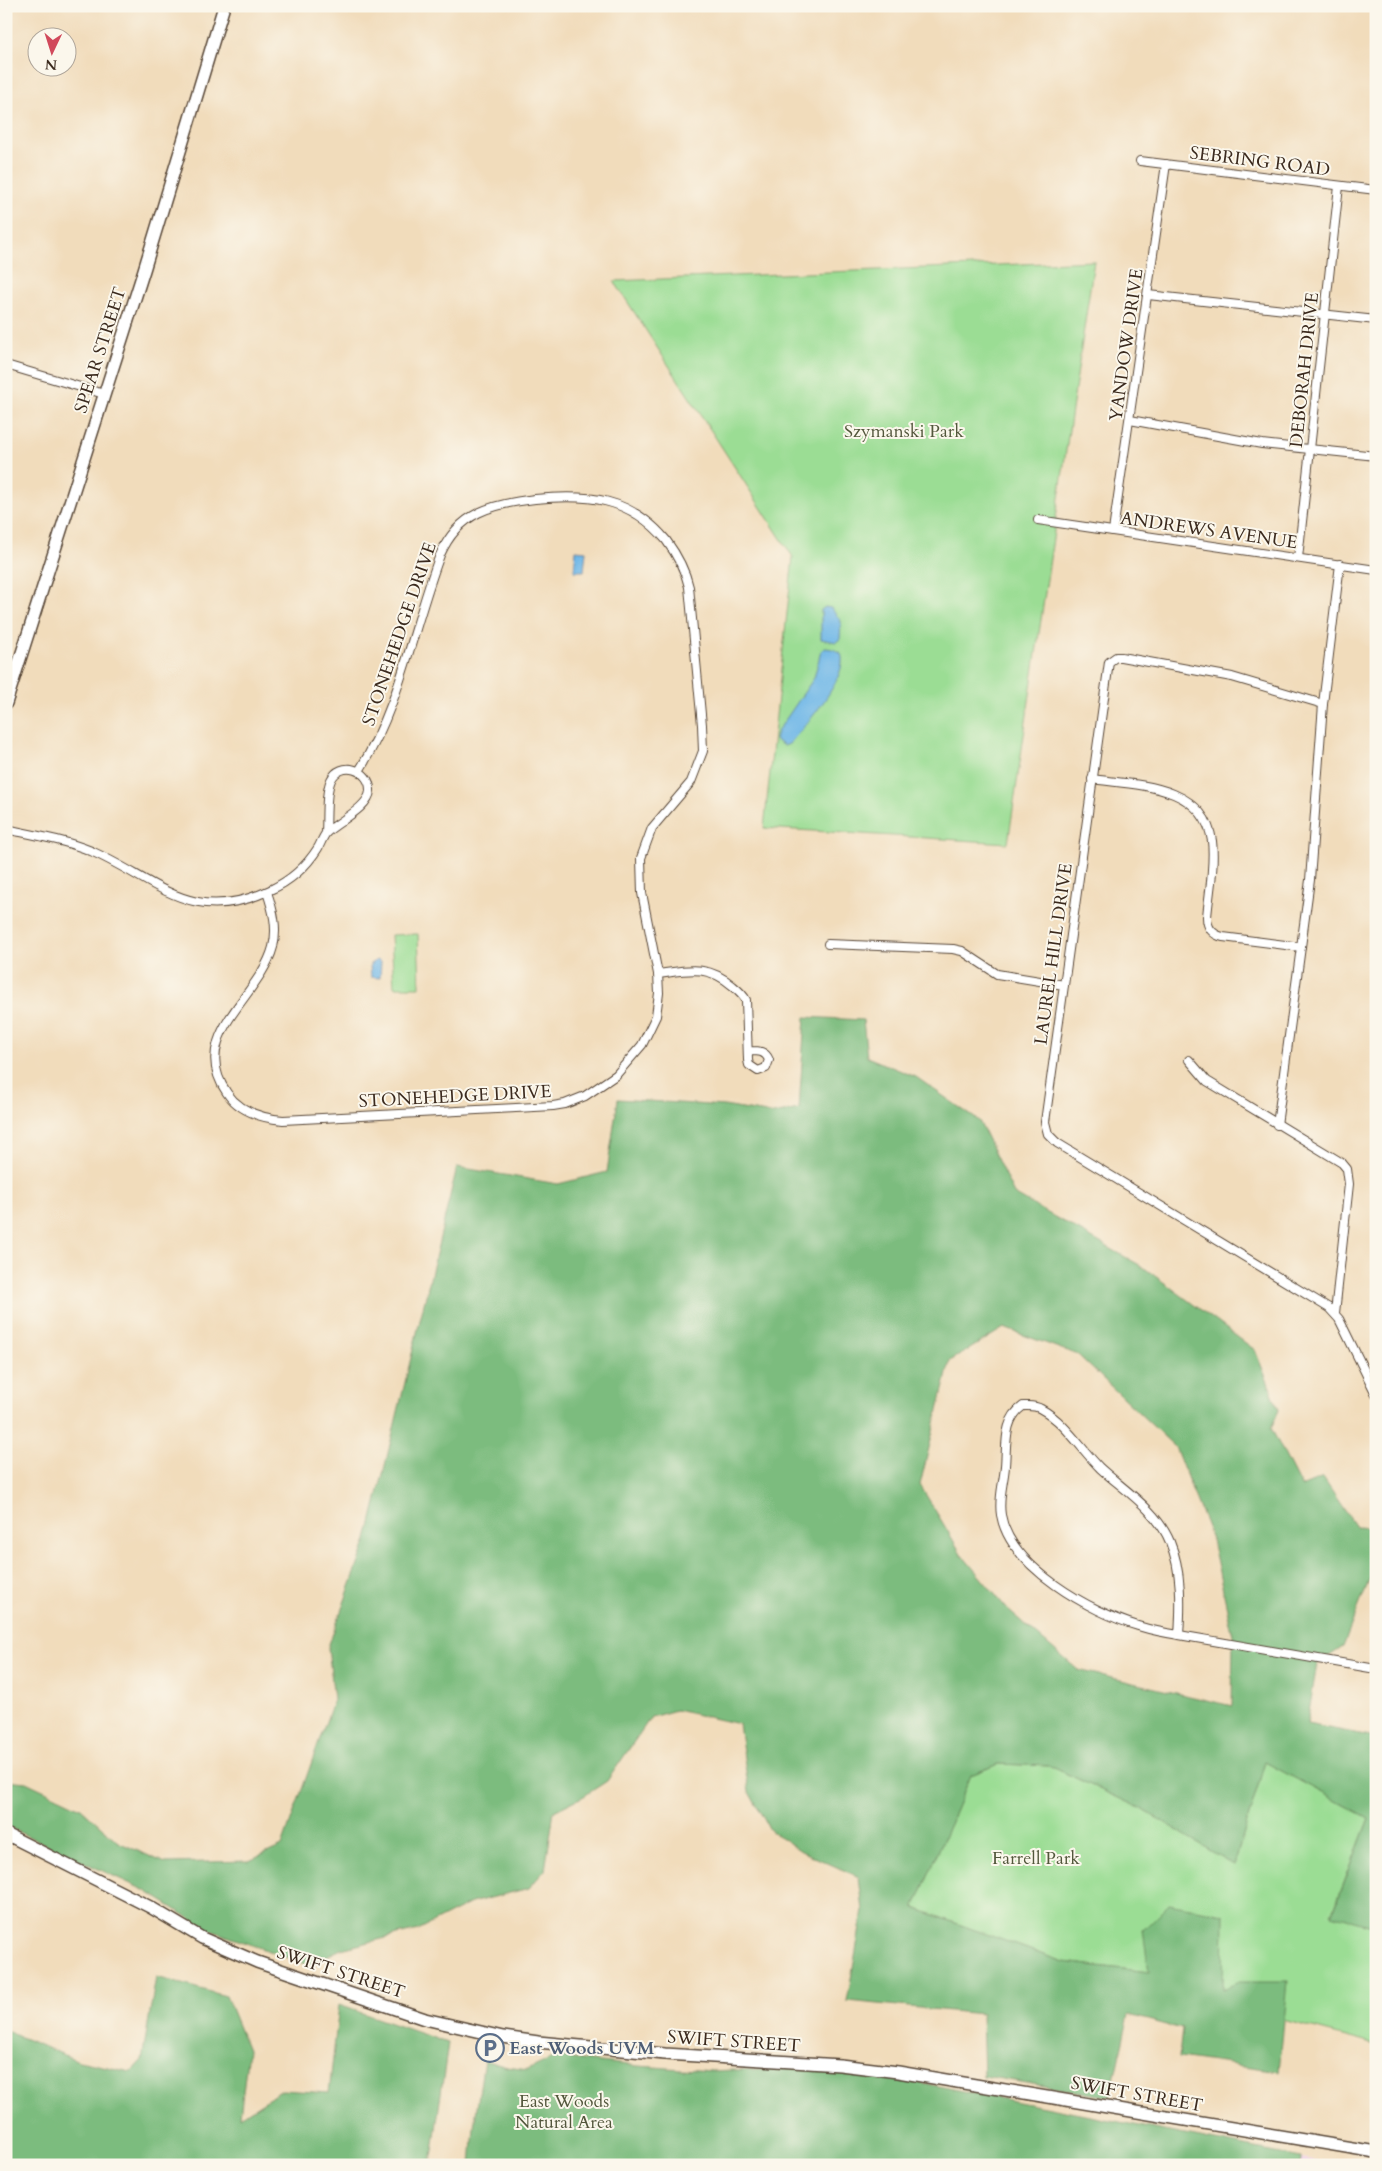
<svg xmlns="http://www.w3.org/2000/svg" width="1382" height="2171" viewBox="0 0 1382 2171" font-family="Cardo,serif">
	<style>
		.built { fill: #efd0e6 }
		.green { fill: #9bdd94; stroke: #6b8459 }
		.forest { fill: #7cbc7e; stroke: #5c734e; fill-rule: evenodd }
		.water { fill: #6fb7e7; stroke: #557082 }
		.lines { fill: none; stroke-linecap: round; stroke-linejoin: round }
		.street-casing { stroke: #564536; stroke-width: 10 }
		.secondary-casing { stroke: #564536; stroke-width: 14 }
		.street { stroke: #fff; stroke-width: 8 }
		.secondary { stroke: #fff; stroke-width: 11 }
		.labels { text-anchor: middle; stroke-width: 4; stroke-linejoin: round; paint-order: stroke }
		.street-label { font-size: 18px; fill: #3b2a1e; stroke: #fbf7ec }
		.park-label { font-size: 18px; fill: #53573c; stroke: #fbf7ec }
		.service-label { font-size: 18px; font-weight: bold; fill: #4e5e75; stroke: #fbf7ec; text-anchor: start }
	</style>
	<rect width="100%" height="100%" fill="#fbf7ec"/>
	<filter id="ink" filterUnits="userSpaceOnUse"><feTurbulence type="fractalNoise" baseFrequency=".02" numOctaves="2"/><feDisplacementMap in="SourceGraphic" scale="10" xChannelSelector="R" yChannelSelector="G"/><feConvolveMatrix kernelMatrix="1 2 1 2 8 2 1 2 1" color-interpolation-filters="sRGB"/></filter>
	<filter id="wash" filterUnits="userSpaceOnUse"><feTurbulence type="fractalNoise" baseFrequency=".0096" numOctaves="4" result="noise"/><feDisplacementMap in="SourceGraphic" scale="20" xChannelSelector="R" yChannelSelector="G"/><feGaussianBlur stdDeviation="1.12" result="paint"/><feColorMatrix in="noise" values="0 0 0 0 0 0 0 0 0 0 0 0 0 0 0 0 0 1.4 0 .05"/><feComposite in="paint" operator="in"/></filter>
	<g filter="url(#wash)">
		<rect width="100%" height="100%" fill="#f1dcbb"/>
		<path class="built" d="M 1301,2158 L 1345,2165 L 1300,2165 Z"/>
		<g class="green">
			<path d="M 1094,261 L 1008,843 L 764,828 L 793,557 L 614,281 Z"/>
			<path d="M 418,934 L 420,987 L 394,987 L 391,935 Z"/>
			<path d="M 1265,1762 L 1369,1818 L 1332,1914 L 1376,1927 L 1376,2045 L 1257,2013 L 1149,1972 L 1063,1962 L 914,1908 L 971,1775 L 998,1764 L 1050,1766 L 1142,1809 L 1234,1865 Z"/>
		</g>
		<g class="forest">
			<path d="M 805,1017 L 863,1020 L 867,1057 L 916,1077 L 979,1121 L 1014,1194 L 1143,1267 L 1255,1350 L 1279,1410 L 1271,1428 L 1301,1487 L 1323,1478 L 1356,1527 L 1376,1528 L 1376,1579 L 1370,1578 L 1343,1647 L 1317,1664 L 1307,1724 L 1376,1737 L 1376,1927 L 1332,1915 L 1369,1818 L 1265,1762 L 1234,1865 L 1142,1809 L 1050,1766 L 998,1764 L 971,1775 L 914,1908 L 1063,1962 L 1149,1972 L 1143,1930 L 1169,1904 L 1224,1914 L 1223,1989 L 1239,1982 L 1288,1982 L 1279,2071 L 1179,2057 L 1182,2029 L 1129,2015 L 1110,2097 L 984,2076 L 982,2014 L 847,2001 L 863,1911 L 859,1877 L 801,1851 L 770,1830 L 749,1792 L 739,1724 L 676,1710 L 651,1717 L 607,1781 L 584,1796 L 554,1811 L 545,1870 L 529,1888 L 471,1903 L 418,1930 L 341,1949 L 308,1965 L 207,1929 L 146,1891 L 6,1826 L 6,1780 L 26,1782 L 81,1808 L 118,1842 L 165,1863 L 249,1861 L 282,1846 L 334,1699 L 328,1647 L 367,1540 L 457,1167 L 558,1184 L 607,1172 L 618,1099 L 724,1106 L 773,1114 L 799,1109 ZM 1004,1328 L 1078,1355 L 1175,1447 L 1212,1540 L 1233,1636 L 1232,1706 L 1078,1670 L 1008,1610 L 962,1555 L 920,1485 L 950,1361 Z"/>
			<path d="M 156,1977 L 226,1996 L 248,2050 L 240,2117 L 282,2090 L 329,2093 L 339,2005 L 448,2043 L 431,2165 L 6,2165 L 6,2031 L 79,2061 L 131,2072 L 142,2060 Z"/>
			<path d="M 554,2057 L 638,2066 L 712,2071 L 800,2067 L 898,2078 L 1301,2158 L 1300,2165 L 471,2165 L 474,2127 L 484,2060 L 507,2067 L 528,2070 Z"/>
		</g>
		<g class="water">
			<path d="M 576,550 L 586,551 L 584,571 L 574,571 Z"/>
			<path d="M 825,607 L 831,608 L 841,621 L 840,639 L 836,642 L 821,639 L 821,610 Z"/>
			<path d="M 825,648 L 833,649 L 841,653 C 850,677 804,727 789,744 L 784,746 L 775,740 L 777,732 L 814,678 L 821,651 Z"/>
			<path d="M 377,960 L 381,962 L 380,978 L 371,977 L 370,964 Z"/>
		</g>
	</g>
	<g filter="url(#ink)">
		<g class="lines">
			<defs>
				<g id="street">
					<path d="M 1140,161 L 1376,190"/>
					<path d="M 1148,295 L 1376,320"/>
					<path d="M 6,365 L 104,394"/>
					<path d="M 1130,420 L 1262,444 L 1376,456"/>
					<path d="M 1038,520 L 1376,570"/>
					<path d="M 1113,531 L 1166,164"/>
					<path d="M 1298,558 L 1339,186"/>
					<path d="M 1323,704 L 1232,677 L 1121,657 L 1116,657 L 1109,662 L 1045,1122 L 1048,1134 L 1057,1143 L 1329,1308 L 1339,1319 L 1376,1394"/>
					<path d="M 1092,779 C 1135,785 1204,784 1212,841 C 1215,865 1209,893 1207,917 C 1207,928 1213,935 1223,937 L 1301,947"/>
					<path d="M 6,829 C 34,835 64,840 91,851 C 157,880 191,927 270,890 C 290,881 306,867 318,848 C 321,843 323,836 327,832 C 339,821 369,807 370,791 C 371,769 340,760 331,780 C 325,793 327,819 326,833"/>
					<path d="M 267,892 C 273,910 278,928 273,947 C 260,997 187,1036 227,1093 C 240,1112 261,1118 283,1120 L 553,1106 L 565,1104 L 585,1096 L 616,1075 L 642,1045 L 656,1016 L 659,993 L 658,974 L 642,893 L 641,858 L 652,828 L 691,782 L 703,751 L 702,725 L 689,587 C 685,569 677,555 666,540 C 630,497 588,494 535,499 C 492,504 459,512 440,555 C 413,627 400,706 359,771"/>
					<path d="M 828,944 L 953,949 L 962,951 L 997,974 L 1064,985"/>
					<path d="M 658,974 C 688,970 708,964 733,986 C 738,990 743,994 746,1000 L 748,1060 L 749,1065 L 758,1071 L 766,1068 L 769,1060 C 765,1050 757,1051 748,1051"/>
					<path d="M 1189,1060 L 1207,1081 L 1342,1163 L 1347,1169 L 1349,1184 L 1335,1313"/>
					<path d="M 1277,1125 L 1310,880 L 1323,704 L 1340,564"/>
					<path d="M 1023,1406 C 1029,1406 1035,1405 1041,1409 C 1065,1422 1081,1449 1100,1468 C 1124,1490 1157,1510 1170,1542 C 1182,1571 1181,1605 1179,1635 C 1165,1633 1151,1630 1138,1626 C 1091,1612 1010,1567 1001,1515 C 998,1498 1004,1482 1005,1466 C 1007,1444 1003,1420 1023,1406 Z"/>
					<path d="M 1179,1635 L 1376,1669"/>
				</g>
				<g id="secondary">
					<path d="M 6,703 L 144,270 L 224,6"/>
					<path d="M 6,1834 L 150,1907 L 202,1938 L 257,1962 L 425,2019 L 503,2037 L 538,2042 L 665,2054 L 840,2065 L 898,2072 L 1376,2152"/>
				</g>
			</defs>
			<use href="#street" class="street-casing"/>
			<use href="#secondary" class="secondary-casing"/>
			<use href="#street" class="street"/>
			<use href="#secondary" class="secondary"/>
		</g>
	</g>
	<defs>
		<symbol id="parking-ring" viewBox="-11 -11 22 22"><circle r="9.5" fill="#fbf7ec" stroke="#5c6f8a" stroke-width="1.5"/><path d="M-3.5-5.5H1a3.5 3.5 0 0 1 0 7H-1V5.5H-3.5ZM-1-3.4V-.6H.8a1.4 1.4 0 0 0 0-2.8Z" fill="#5c6f8a"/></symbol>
	</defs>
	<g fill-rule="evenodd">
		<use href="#parking-ring" x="474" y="2032" width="32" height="32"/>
	</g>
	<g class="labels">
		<g class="street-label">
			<text transform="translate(1260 161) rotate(7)" y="6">SEBRING ROAD</text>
			<text transform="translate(1126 345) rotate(-82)" y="6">YANDOW DRIVE</text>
			<text transform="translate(100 350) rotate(-72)" y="6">SPEAR STREET</text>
			<text transform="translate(1304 370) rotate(-84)" y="6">DEBORAH DRIVE</text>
			<text transform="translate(1209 530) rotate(8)" y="6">ANDREWS AVENUE</text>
			<text transform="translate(399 634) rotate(-71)" y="6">STONEHEDGE DRIVE</text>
			<text transform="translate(1053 954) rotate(-82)" y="6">LAUREL HILL DRIVE</text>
			<text transform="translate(455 1096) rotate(-3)" y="6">STONEHEDGE DRIVE</text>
			<text transform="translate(341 1972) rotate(18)" y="6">SWIFT STREET</text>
			<text transform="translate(734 2041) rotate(4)" y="6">SWIFT STREET</text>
			<text transform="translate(1137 2094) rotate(10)" y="6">SWIFT STREET</text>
		</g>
		<g class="park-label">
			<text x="904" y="437">Szymanski Park</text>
			<text x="1036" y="1864">Farrell Park</text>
			<text x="564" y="2107">East Woods<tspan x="564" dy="21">Natural Area</tspan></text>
		</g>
		<g class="service-label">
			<text x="509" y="2054">East Woods UVM</text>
		</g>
	</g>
	<rect width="1382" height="2171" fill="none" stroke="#fbf7ec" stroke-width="25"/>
	<g transform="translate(52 52) rotate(184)"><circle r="24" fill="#fbf7ec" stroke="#aea59a"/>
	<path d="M0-4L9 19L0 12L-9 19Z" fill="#d1495b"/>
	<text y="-8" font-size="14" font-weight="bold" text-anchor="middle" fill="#3b2a1e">N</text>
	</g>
</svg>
